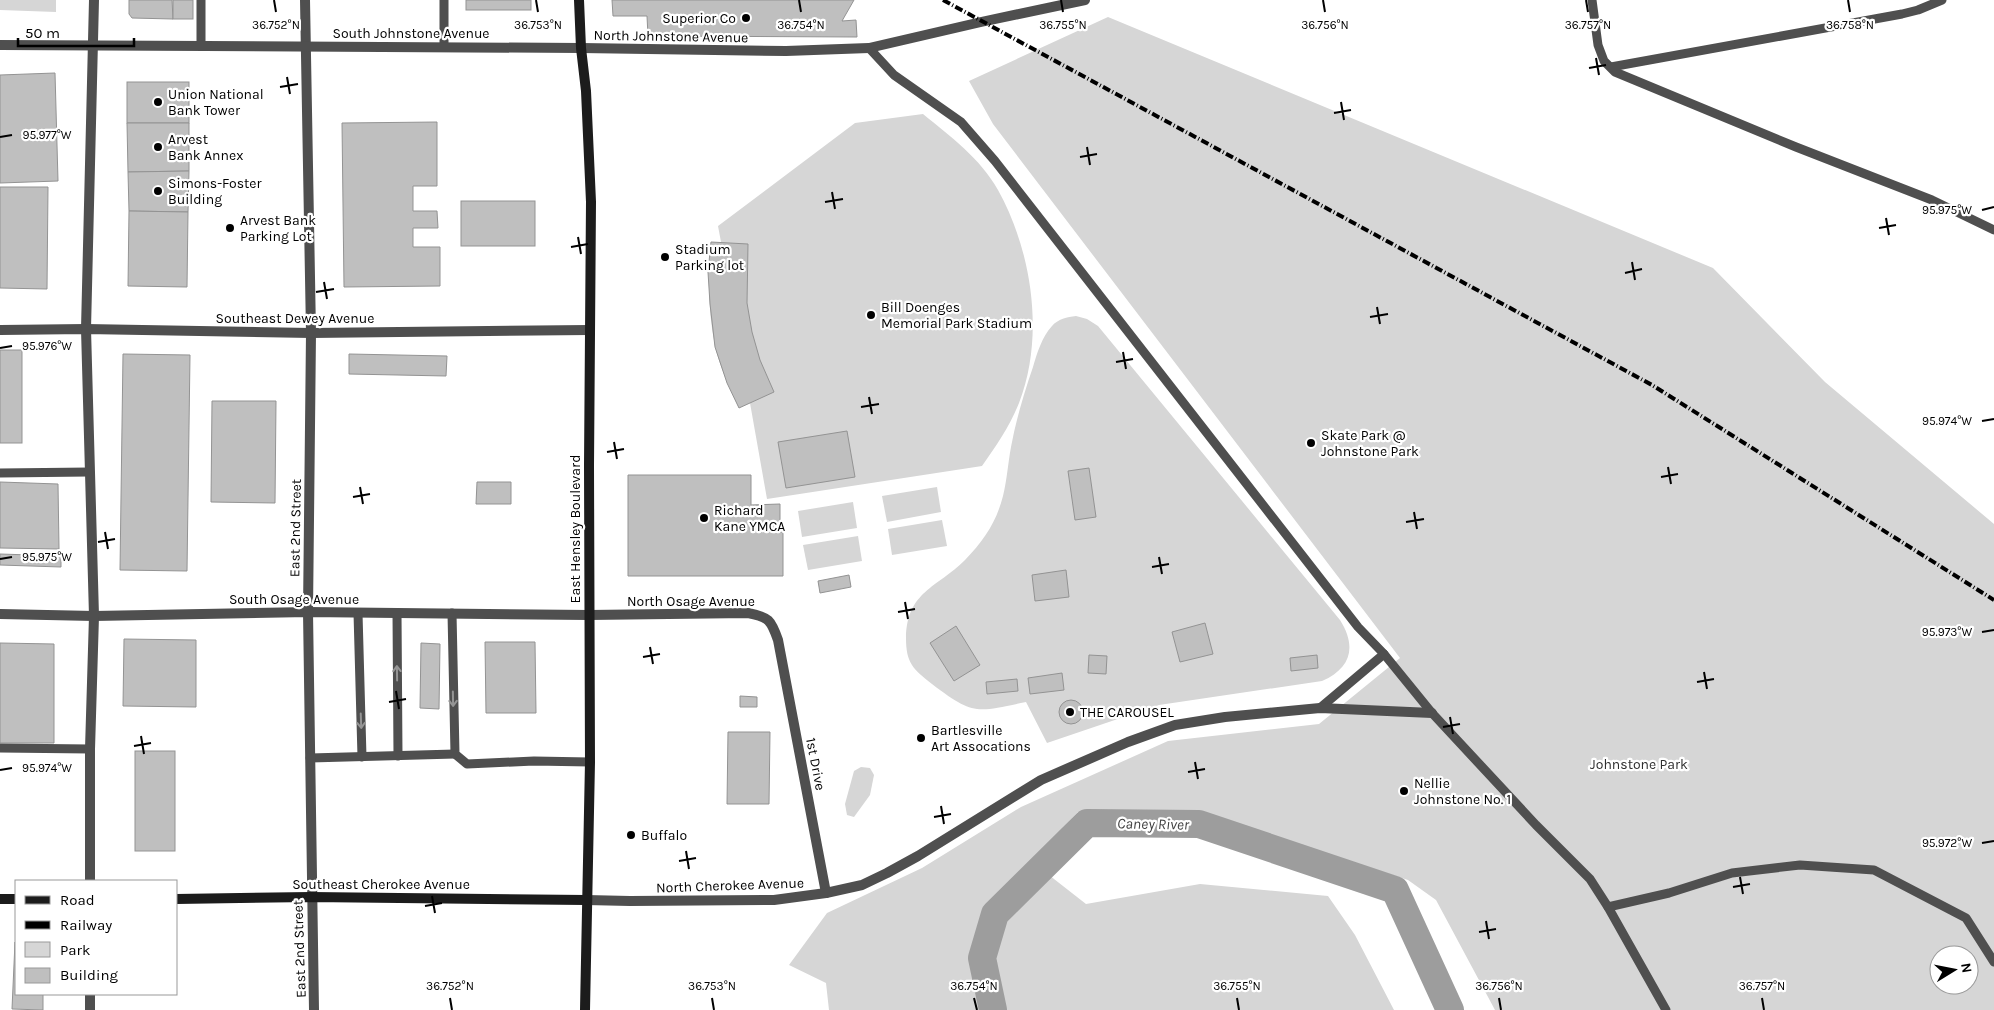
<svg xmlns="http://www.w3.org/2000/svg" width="1994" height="1010" viewBox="0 0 1994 1010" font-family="Karla,sans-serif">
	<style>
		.green { fill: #d6d6d6; fill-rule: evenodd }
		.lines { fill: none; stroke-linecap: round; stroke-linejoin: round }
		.river { stroke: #9d9d9d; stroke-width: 28 }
		.building { fill: #bfbfbf; stroke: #939393 }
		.service { stroke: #4f4f4f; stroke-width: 9 }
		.minor { stroke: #4f4f4f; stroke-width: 10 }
		.tertiary { stroke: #4f4f4f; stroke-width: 10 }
		.secondary { stroke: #1c1c1c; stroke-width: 10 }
		.rail { stroke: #000; stroke-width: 4; stroke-dasharray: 8 2.5 1 2.5; stroke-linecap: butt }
		.oneway { stroke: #959595 }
		.ticks { fill: none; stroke: #000; stroke-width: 2 }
		.poi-dot { fill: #000; stroke: #fff; stroke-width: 2 }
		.labels { text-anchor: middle; stroke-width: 4.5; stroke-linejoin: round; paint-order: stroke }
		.poi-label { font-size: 14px; fill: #000; stroke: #fff; text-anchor: start }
		.street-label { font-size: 14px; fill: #000; stroke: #fff }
		.park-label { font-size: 14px; fill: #2d2d2d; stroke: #fff }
		.water-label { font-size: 15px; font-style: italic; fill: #3e3e3e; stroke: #fff }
		.ticks-label { font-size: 12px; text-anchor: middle; fill: #000; stroke: #fff; stroke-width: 4.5; stroke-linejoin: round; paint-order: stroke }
	</style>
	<rect width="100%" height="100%" fill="#fff"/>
	<g class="green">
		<path d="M 0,0 L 56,0 L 56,12 L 0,10 Z"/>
		<path d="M 1108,17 L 1713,268 L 1825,382 L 1994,524 L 1994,1010 L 1495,1010 L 1436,900 L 1408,880 L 1193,810 L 1078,812 L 1031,861 L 1086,904 L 1200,884 L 1328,896 L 1355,935 L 1394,1010 L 829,1010 L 826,983 L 789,965 L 827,913 L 922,868 L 1021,807 L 1168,741 L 1319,724 L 1400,658 L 993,124 L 969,81 ZM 1939,955 L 1969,955 L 1969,985 L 1939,985 Z"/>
		<path d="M 923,114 C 950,136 980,158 998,190 C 1032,251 1045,336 1019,403 C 1010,426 996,446 982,466 L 767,499 L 750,403 L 739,408 C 730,388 720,368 715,346 C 708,312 708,277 711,242 L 721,242 L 718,226 L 855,123 Z"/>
		<path d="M 1076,316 L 1087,319 L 1098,326 L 1340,620 C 1357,647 1351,668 1322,681 L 1159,705 L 1047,743 L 1026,702 C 976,712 974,716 932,684 C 913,669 906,663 906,638 C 907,591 937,588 965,560 C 984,540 996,523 1003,496 C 1007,480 1008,463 1011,447 C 1016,420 1024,393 1033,367 C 1037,353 1042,337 1052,326 C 1058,319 1067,317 1076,316 Z"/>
		<path d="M 937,487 L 941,512 L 887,522 L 882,496 Z"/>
		<path d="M 853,502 L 857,528 L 802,537 L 798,511 Z"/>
		<path d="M 942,520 L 947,546 L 892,555 L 888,529 Z"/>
		<path d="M 858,536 L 862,561 L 808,570 L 803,545 Z"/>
		<path d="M 861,767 L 870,768 L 874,775 L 870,795 L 854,817 L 847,815 L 845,804 L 854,771 Z"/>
	</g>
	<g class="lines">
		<path class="river" d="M 993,1010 L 982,958 L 995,914 L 1087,823 L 1199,824 L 1395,890 L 1450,1010"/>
	</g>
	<g class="building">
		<path d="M 129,0 L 172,0 L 173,19 L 132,18 L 129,14 Z"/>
		<rect x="173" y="0" width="20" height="19"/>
		<rect x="466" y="0" width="65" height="10"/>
		<path d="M 612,0 L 854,0 L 842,21 L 856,20 L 857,37 L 648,36 L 647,16 L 613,16 Z"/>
		<path d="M 55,73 L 58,181 L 0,183 L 0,75 Z"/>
		<rect x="127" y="82" width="62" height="41"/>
		<path d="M 437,122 L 437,186 L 413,186 L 413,211 L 437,211 L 438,228 L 413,228 L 413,247 L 440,247 L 440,286 L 344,287 L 342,123 Z"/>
		<path d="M 127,123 L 189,123 L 189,171 L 128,172 Z"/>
		<path d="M 189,171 L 188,212 L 129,211 L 128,172 Z"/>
		<path d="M 0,187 L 48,187 L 47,289 L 0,288 Z"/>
		<rect x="461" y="201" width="74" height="45"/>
		<path d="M 129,211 L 188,212 L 187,287 L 128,286 Z"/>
		<path d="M 711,242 L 748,244 L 747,303 L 752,332 L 760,360 L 774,392 L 739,408 L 727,383 L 715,347 L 710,304 L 708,272 Z"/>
		<rect x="0" y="350" width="22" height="93"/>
		<path d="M 123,354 L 190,355 L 187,571 L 120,570 Z"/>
		<path d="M 349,354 L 447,356 L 446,376 L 349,374 Z"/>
		<path d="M 212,401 L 276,401 L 275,503 L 211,502 Z"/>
		<path d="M 847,431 L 855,477 L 786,488 L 778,442 Z"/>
		<path d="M 1089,468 L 1096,517 L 1075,520 L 1068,471 Z"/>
		<path d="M 628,475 L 751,475 L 751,505 L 780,504 L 780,532 L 783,532 L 783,576 L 628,576 Z"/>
		<path d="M 0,482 L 58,484 L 59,549 L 0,548 Z"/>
		<path d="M 477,482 L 511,482 L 511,504 L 476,504 Z"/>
		<path d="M 0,554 L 61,556 L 61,567 L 0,565 Z"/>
		<path d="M 1066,570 L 1069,597 L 1035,601 L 1032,575 Z"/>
		<path d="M 849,575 L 851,587 L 820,593 L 818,581 Z"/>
		<path d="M 1205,623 L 1213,654 L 1180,662 L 1172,632 Z"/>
		<path d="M 956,626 L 980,665 L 954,681 L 930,643 Z"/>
		<path d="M 124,639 L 196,640 L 196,707 L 123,706 Z"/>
		<path d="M 485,642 L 535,642 L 536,713 L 486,713 Z"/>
		<path d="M 0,643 L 54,644 L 54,743 L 0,743 Z"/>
		<path d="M 421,643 L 440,644 L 439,709 L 420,708 Z"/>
		<path d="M 1089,655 L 1107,656 L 1106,674 L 1088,673 Z"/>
		<path d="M 1317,655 L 1318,668 L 1291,671 L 1290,658 Z"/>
		<path d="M 1062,673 L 1064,690 L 1030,694 L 1028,678 Z"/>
		<path d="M 1017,679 L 1018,691 L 987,694 L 986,682 Z"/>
		<path d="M 740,696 L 757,697 L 757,707 L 740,707 Z"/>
		<circle cx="1071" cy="712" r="12"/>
		<path d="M 728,732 L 770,732 L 769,804 L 727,804 Z"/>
		<rect x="135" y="751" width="40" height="100"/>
		<path d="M 15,942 L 16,994 L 43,994 L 43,1010 L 12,1009 Z"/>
	</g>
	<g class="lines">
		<g class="service">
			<path d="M 1592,0 L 1598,45 L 1604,61 L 1615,72 L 1796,147 L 1932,200 L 1994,230"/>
			<path d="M 201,46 L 201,0"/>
			<path d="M 444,47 L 444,0"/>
			<path d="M 869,48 L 894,75 L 961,122 L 995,161 L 1358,627 L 1384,654 L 1320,708"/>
			<path d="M 1611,67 L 1902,14 L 1918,10 L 1942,0"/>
			<path d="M 0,473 L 89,472"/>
			<path d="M 358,613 L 362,757"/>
			<path d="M 397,613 L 398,756"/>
			<path d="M 452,613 L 455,754 L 467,764 L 534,761 L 590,762"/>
			<path d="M 1384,654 L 1432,713 L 1536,825 L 1590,879 L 1608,907"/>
			<path d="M 0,748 L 90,749"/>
			<path d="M 310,758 L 455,754"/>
			<path d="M 1666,1010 L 1608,907 L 1669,893 L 1732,873 L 1800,865 L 1874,870 L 1966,918 L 1994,962"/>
		</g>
		<g class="minor">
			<path d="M 305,0 L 311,333 L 308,612 L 314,1010"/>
			<path d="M 581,48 L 786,51 L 869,48 L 981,22 L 1085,0"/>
			<path d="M 0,330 L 86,329 L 311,333 L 589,330"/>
			<path d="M 0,614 L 94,616 L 308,612 L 589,615 L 748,613 C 769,617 771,620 778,640 L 826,893"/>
			<path d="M 586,900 L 630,901 L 774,900 L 826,893 L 862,885 L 887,873 L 918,856 L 1041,780 L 1128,742 L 1175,725 L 1225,717 L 1320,708 L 1432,713"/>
		</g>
		<g class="tertiary">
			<path d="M 0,45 L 581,48"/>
			<path d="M 90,881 L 90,749 L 94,616 L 86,329 L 94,0"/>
			<path d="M 90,1010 L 90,994"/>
		</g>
		<g class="secondary">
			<path d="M 579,0 L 581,48 L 586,91 L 591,202 L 589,465 L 590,762 L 585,1010"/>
			<path d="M 0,899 L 16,899"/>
			<path d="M 176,899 L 311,897 L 586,900"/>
		</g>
		<path class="rail" d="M 943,0 L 1652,385 L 1994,600"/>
	</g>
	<defs><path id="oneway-shaft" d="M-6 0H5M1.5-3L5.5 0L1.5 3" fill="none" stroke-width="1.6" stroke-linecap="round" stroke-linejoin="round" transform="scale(1.25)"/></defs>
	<g class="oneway">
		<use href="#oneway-shaft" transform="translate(397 673) rotate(-91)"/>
		<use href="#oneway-shaft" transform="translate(453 699) rotate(89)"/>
		<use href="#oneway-shaft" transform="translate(361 721) rotate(88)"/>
	</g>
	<path class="ticks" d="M 274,0 L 276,12M 536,0 L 538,12M 799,0 L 801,12M 1061,0 L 1063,12M 1323,0 L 1325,12M 1586,0 L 1588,12M 1848,0 L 1850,12M 1596,58 L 1599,75M 1589,68 L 1606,65M 287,77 L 290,94M 280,87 L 298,84M 1341,102 L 1344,120M 1334,113 L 1351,110M 0,137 L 12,135M 1087,147 L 1090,165M 1080,157 L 1097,154M 832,192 L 835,209M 825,202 L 843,199M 1982,210 L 1994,207M 1886,218 L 1889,235M 1879,228 L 1896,225M 578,237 L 581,254M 571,247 L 588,244M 1632,262 L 1635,280M 1625,273 L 1642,269M 324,282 L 327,299M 316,292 L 334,289M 1377,307 L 1380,324M 1370,317 L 1388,314M 0,348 L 12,346M 1123,352 L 1126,369M 1116,362 L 1133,359M 869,397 L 872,414M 861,407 L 879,404M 1982,421 L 1994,419M 614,442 L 617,459M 607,452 L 624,449M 1668,467 L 1671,484M 1661,477 L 1678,474M 360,487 L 363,504M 353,497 L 370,494M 1414,512 L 1417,529M 1406,522 L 1424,519M 105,532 L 108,549M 98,542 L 115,539M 1159,557 L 1162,574M 0,559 L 12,557M 1152,567 L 1169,564M 905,602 L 908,619M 898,612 L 915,609M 1982,632 L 1994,630M 650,647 L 653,664M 643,657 L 660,654M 1704,672 L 1707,689M 1697,682 L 1714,679M 396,691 L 399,709M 389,702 L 406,699M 1450,717 L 1453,734M 1443,727 L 1460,724M 141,736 L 144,754M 134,746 L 151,743M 1195,762 L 1198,779M 0,770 L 12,768M 1188,772 L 1205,769M 941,806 L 944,824M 934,817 L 951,814M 1982,843 L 1994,841M 686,851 L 689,869M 679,861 L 696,858M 1740,877 L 1743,894M 1733,887 L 1750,884M 432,896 L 435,913M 425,906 L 442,903M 1486,921 L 1489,939M 1479,932 L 1496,929M 450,998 L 452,1010M 712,998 L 714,1010M 974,998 L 977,1010M 1237,998 L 1239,1010M 1499,998 L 1501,1010M 1762,998 L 1764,1010"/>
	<g class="poi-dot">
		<circle cx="746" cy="18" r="5"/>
		<circle cx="158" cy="102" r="5"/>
		<circle cx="158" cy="147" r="5"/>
		<circle cx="158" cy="191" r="5"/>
		<circle cx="230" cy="228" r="5"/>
		<circle cx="665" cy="257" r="5"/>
		<circle cx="871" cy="315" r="5"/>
		<circle cx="1311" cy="443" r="5"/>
		<circle cx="704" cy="518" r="5"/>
		<circle cx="1070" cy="712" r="5"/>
		<circle cx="921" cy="738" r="5"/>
		<circle cx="1404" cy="791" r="5"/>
		<circle cx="631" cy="835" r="5"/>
	</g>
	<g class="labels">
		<g class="poi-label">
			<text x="736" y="23" text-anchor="end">Superior Co</text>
			<text x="168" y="99">Union National<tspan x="168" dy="16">Bank Tower</tspan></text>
			<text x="168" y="144">Arvest<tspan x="168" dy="16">Bank Annex</tspan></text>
			<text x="168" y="188">Simons-Foster<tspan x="168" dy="16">Building</tspan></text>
			<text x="240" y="225">Arvest Bank<tspan x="240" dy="16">Parking Lot</tspan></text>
			<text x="675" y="254">Stadium<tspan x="675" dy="16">Parking lot</tspan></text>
			<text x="881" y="312">Bill Doenges<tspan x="881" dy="16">Memorial Park Stadium</tspan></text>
			<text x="1321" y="440">Skate Park @<tspan x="1321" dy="16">Johnstone Park</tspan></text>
			<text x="714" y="515">Richard<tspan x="714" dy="16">Kane YMCA</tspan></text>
			<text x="1080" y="717">THE CAROUSEL</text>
			<text x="931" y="735">Bartlesville<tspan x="931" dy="16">Art Assocations</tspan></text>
			<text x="1414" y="788">Nellie<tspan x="1414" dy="16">Johnstone No. 1</tspan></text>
			<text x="641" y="840">Buffalo</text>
		</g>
		<g class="street-label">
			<text x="411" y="38">South Johnstone Avenue</text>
			<text transform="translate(671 36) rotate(1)" y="5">North Johnstone Avenue</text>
			<text x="295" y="323">Southeast Dewey Avenue</text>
			<text transform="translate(295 528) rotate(-89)" y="5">East 2nd Street</text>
			<text transform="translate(575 529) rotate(-90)" y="5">East Hensley Boulevard</text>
			<text x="294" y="604">South Osage Avenue</text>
			<text x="691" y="606">North Osage Avenue</text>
			<text transform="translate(816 764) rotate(79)" y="5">1st Drive</text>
			<text x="381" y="889">Southeast Cherokee Avenue</text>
			<text transform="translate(730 885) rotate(-2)" y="5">North Cherokee Avenue</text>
			<text transform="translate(299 949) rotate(-92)" y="5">East 2nd Street</text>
		</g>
		<g class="park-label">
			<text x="1639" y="769">Johnstone Park</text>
		</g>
		<g class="water-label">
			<text transform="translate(1153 824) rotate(1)" y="5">Caney River</text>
		</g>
	</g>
	<g class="ticks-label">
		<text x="276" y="29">36.752°N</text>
		<text x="538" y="29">36.753°N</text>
		<text x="801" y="29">36.754°N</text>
		<text x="1063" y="29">36.755°N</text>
		<text x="1325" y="29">36.756°N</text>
		<text x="1588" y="29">36.757°N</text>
		<text x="1850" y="29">36.758°N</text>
		<text x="47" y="139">95.977°W</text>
		<text x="1947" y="214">95.975°W</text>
		<text x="47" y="350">95.976°W</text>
		<text x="1947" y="425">95.974°W</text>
		<text x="47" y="561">95.975°W</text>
		<text x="1947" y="636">95.973°W</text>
		<text x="47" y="772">95.974°W</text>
		<text x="1947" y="847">95.972°W</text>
		<text x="450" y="990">36.752°N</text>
		<text x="712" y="990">36.753°N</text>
		<text x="974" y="990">36.754°N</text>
		<text x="1237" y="990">36.755°N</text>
		<text x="1499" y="990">36.756°N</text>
		<text x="1762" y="990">36.757°N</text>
	</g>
	<rect x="15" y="880" width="162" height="115" fill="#ffffff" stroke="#999999"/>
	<rect x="25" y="896" width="25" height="8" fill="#1c1c1c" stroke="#999999"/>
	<text x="60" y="905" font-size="15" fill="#000000">Road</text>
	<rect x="25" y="921" width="25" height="8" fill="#000000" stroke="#999999"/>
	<text x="60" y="930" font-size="15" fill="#000000">Railway</text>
	<rect x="25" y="942" width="25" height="15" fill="#d6d6d6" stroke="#999999"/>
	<text x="60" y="955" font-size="15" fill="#000000">Park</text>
	<rect x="25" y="968" width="25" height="15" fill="#bfbfbf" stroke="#999999"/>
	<text x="60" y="980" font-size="15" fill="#000000">Building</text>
	<g transform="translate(1954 970) rotate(80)"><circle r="24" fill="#ffffff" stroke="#999999"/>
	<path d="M0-4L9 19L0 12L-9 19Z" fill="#000000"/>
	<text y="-8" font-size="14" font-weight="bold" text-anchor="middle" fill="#000000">N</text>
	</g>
	<path d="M18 38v8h116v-8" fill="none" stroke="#000000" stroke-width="2.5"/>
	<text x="25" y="38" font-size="15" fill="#000000" stroke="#ffffff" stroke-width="4" paint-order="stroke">50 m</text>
</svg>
